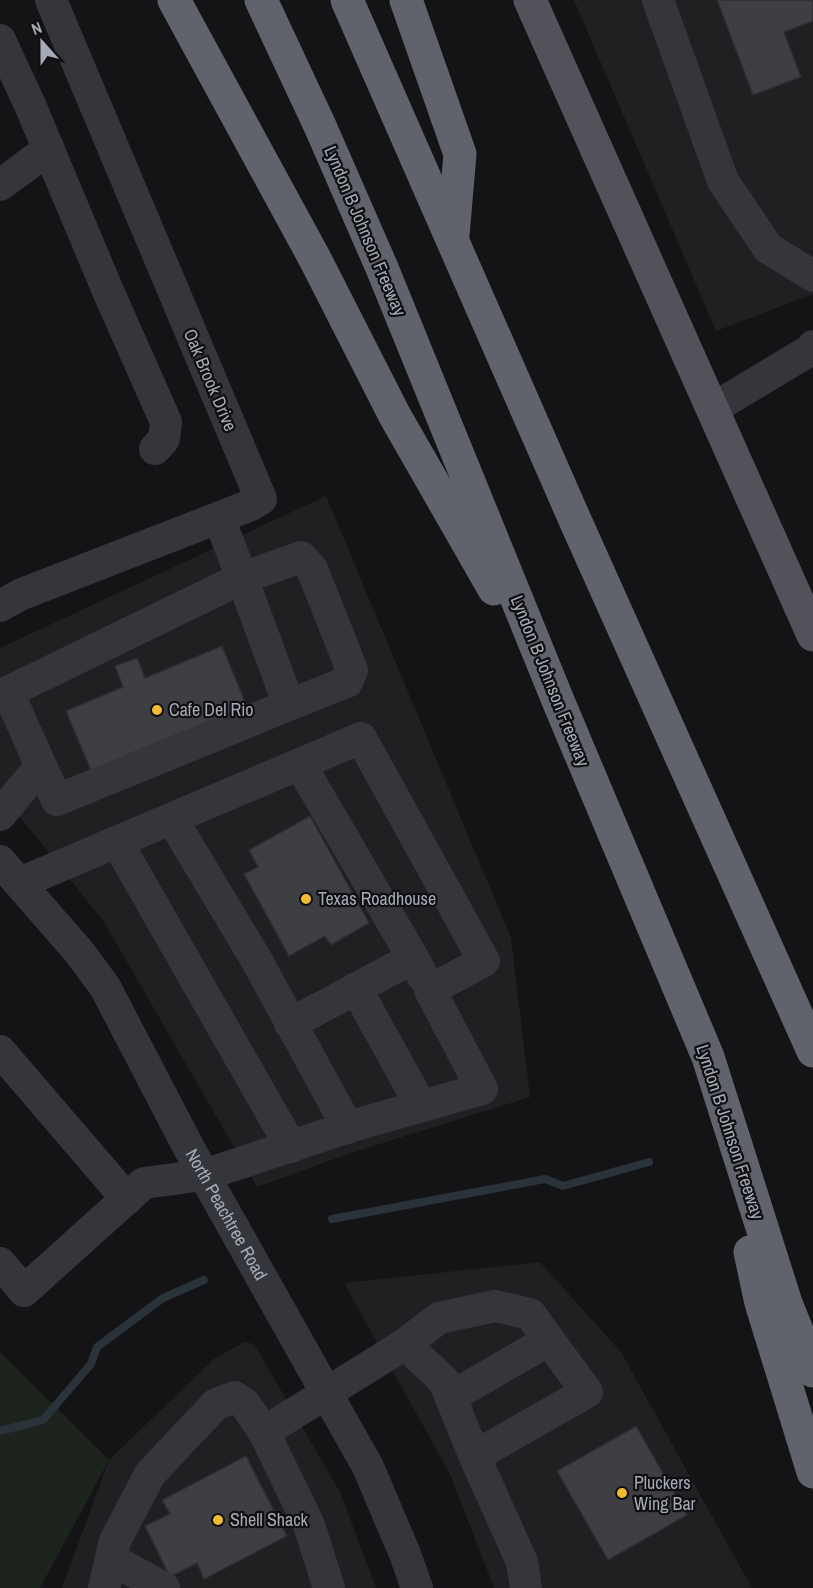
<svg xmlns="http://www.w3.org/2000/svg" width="813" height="1588" viewBox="0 0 813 1588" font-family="'Archivo Narrow',sans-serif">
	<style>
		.built { fill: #202023 }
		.green { fill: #1c241d }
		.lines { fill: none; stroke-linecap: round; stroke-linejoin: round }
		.stream { stroke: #2a323a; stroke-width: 8 }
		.building { fill: #3e3f43; stroke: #2e2e32; stroke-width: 1.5 }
		.minor { stroke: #35363b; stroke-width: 32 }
		.major { stroke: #51525a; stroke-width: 33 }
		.highway { stroke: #61636c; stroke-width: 33 }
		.poi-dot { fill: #f5bb2d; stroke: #0f0f11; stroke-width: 2 }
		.labels { text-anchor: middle; stroke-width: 4.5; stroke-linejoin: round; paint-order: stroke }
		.street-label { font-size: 18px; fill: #a5aab6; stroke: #0f0f11 }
		.poi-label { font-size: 18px; fill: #a5aab6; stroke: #0f0f11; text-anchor: start }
	</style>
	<rect width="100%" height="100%" fill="#141416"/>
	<g class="built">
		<path d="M 574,0 L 813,0 L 813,294 L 716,331 Z"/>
		<path d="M 326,496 L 511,938 L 530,1097 L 351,1153 L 257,1187 L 104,922 L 0,792 L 0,648 Z"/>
		<path d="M 540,1262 L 621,1352 L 752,1588 L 494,1588 L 450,1474 L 344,1283 Z"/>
		<path d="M 244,1342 L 254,1344 L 340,1492 L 376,1588 L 62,1588 L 109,1460 L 214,1359 Z"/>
	</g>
	<path class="green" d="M 0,1352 L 109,1460 L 40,1588 L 0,1588 Z"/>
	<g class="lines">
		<g class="stream">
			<path d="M 332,1219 L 545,1179 L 563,1186 L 649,1162"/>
			<path d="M 0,1431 L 43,1420 L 91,1364 L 97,1347 L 163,1298 L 204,1280"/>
		</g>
	</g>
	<g class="building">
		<path d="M 717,0 L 813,0 L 813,21 L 784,32 L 801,77 L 753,95 Z"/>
		<path d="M 222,646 L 248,709 L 92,773 L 66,711 L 123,687 L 115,666 L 137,658 L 145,678 Z"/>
		<path d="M 310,816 L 369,923 L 331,945 L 325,936 L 289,956 L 244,874 L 258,867 L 249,850 Z"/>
		<path d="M 636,1426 L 687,1515 L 608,1560 L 557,1471 Z"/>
		<path d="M 246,1456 L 287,1536 L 204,1579 L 197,1563 L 170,1577 L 145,1526 L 170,1514 L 162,1500 Z"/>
	</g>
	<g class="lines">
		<g class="minor">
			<path d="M 658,0 L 723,181 L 768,248 L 813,276"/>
			<path d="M 0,40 L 30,105 L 108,291 L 166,422 L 164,439 L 155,449"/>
			<path d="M 0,185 L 49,149"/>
			<path d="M 712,409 L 812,349 L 813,346"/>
			<path d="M 0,606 L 22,594 L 251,505 L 261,499 L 51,0"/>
			<path d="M 300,764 L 413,958"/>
			<path d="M 41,766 L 57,800 L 289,705 L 242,578 L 301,557 L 312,569 L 352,670 L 347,682 L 289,705"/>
			<path d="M 0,815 L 41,766 L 8,692 L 242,578 L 219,518"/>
			<path d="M 172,819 L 257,961 L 348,1128"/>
			<path d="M 117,842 L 291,1147"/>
			<path id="s1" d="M 0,861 L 80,953 L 105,987 L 190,1150 L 368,1467 L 405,1554 L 417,1588"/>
			<path d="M 356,988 L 421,1106"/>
			<path d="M 290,1024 L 413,958 L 423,977"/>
			<path d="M 0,1051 L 127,1199"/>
			<path d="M 0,1263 L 24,1291 L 144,1183 L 204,1175 L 355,1125 L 482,1089 L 430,990 L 484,961 L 361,738 L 20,883"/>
			<path d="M 405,1344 L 439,1318 L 495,1306 L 530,1314 L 587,1392 L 475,1456"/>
			<path d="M 451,1397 L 549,1340"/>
			<path d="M 264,1432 L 405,1344 L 444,1381 L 477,1462 L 522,1562 L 526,1588"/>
			<path d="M 111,1559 L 164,1588"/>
			<path d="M 104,1588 L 115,1541 L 150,1474 L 216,1404 L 235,1397 L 245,1404 L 264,1432 L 309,1525 L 329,1588"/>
		</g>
		<path class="major" d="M 530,0 L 813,635"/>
		<g class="highway">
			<path d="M 174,0 L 315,259 L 395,416 L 494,589"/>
			<path d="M 261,0 L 320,126 L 382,268 L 559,703 L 708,1057 L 786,1303 L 813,1371"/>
			<path d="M 347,0 L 575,520 L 813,1051"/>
			<path d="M 406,0 L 460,154 L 453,235"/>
			<path d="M 750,1252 L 761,1303 L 813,1472"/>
		</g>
	</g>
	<g class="poi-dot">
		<circle cx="157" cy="710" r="6"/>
		<circle cx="306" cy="899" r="6"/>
		<circle cx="622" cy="1493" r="6"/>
		<circle cx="218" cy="1520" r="6"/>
	</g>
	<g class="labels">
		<g class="street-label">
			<text transform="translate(365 231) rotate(67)" y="6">Lyndon B Johnson Freeway</text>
			<text transform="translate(210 380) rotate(67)" y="6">Oak Brook Drive</text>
			<text transform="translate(550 681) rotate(68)" y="6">Lyndon B Johnson Freeway</text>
			<text transform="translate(730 1132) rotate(72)" y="6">Lyndon B Johnson Freeway</text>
			<text dy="6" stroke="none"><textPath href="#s1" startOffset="422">North Peachtree Road</textPath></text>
		</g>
		<g class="poi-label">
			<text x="169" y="716">Cafe Del Rio</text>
			<text x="318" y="905">Texas Roadhouse</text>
			<text x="634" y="1489">Pluckers<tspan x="634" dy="21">Wing Bar</tspan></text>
			<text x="230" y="1526">Shell Shack</text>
		</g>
	</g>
	<g transform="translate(42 42) rotate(339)" stroke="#0f0f11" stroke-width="4.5" paint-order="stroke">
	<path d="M0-4.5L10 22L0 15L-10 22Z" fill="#a5aab6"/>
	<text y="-9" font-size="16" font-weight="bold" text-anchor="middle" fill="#a5aab6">N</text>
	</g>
</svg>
